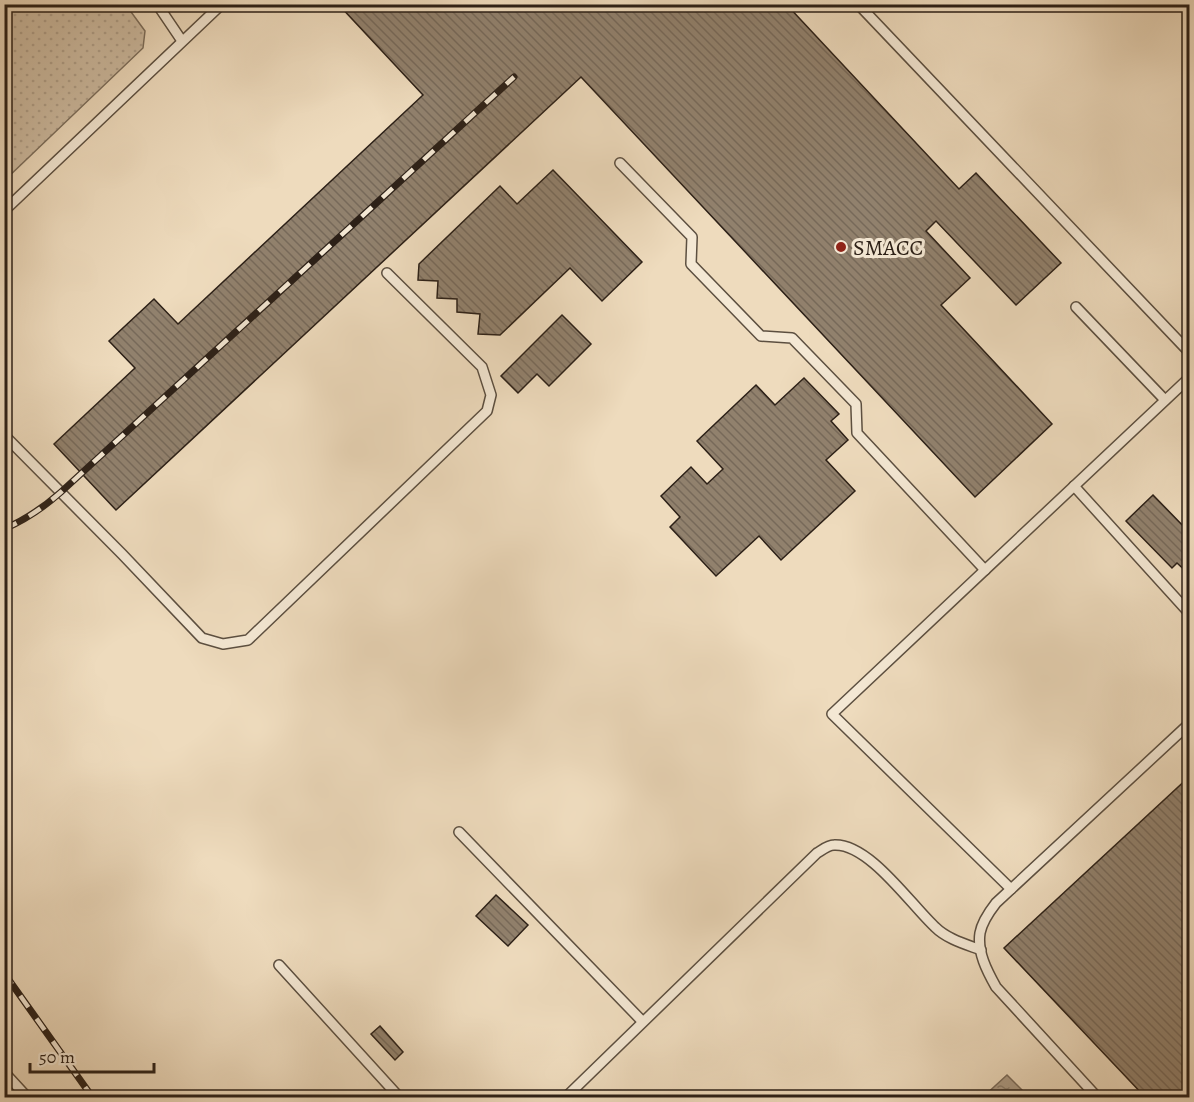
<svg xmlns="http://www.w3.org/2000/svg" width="1194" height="1102" viewBox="0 0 1194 1102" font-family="Alegreya,serif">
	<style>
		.grass { fill: url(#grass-dots); stroke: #7c6e5c; stroke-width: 1.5 }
		.water { fill: url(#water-ripples); stroke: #796a59; stroke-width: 1.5 }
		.building { fill: url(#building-back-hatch); stroke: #2c2017; stroke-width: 1.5 }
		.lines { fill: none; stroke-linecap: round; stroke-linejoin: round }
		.service-casing { stroke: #5c4f40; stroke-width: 12 }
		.service { stroke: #f4e8d4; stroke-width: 9 }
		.rail-casing { stroke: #2c2017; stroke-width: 7 }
		.rail { stroke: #f4e8d4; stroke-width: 4.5; stroke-dasharray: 14; stroke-linecap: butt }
		.poi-dot { fill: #8f2418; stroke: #f4e8d4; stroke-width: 2 }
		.labels { text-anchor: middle; stroke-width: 6; stroke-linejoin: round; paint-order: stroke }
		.poi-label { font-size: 22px; fill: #2c2017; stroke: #f4e8d4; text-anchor: start }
	</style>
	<defs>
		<pattern id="grass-dots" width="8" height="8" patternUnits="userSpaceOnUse" patternTransform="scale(1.5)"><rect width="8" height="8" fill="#cdbba1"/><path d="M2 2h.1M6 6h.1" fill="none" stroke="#b0a08a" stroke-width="1.8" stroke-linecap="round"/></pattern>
		<pattern id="water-ripples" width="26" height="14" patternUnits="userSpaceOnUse" patternTransform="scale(1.5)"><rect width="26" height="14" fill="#ac9b85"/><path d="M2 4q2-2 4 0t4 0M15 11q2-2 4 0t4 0" fill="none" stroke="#8c7e6c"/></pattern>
		<pattern id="building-back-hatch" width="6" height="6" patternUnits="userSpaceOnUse" patternTransform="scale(1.5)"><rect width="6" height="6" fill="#91816d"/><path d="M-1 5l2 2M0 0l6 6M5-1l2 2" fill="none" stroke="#776959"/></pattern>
	</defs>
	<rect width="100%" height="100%" fill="#eedbbd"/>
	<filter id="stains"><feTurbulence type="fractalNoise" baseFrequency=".00333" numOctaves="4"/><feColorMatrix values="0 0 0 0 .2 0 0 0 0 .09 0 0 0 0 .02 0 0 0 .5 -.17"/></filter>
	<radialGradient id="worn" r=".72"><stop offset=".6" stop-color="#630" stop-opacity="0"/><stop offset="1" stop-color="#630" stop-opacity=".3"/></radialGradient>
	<path class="grass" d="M 5,4 L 126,5 L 145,31 L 143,48 L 5,180 Z"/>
	<path class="water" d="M 1007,1075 L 1029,1097 L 983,1097 Z"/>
	<g class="building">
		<path d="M 338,4 L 786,4 L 959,189 L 976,173 L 1061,263 L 1016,305 L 936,221 L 926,231 L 970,278 L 941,305 L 1052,424 L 975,497 L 581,77 L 116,510 L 54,444 L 135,368 L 109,341 L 154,299 L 178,324 L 423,95 Z"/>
		<path d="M 553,170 L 642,262 L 602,301 L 570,268 L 500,335 L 478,334 L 480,314 L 457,312 L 457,299 L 437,298 L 438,281 L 418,280 L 419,264 L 500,186 L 517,204 Z"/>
		<path d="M 562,315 L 591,344 L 549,386 L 537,374 L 518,393 L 501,376 Z"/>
		<path d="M 804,378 L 839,414 L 831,421 L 848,440 L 826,460 L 855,491 L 781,560 L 759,536 L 716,576 L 670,527 L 680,517 L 661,496 L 691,467 L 707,484 L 723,469 L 697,441 L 756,385 L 775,405 Z"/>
		<path d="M 1153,495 L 1190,533 L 1190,575 L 1177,563 L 1172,568 L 1126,521 Z"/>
		<path d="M 1190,776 L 1190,1098 L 1146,1098 L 1004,948 Z"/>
		<path d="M 496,895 L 528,925 L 508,946 L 476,916 Z"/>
		<path d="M 380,1026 L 403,1052 L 395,1060 L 371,1034 Z"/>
	</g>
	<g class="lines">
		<defs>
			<g id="service">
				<path d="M 157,4 L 182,41"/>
				<path d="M 858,4 L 1190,353"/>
				<path d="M 620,163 L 692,237 L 691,264 L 761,336 L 792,338 L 856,404 L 857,433 L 985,570"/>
				<path d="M 4,211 L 222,4"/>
				<path d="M 1076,307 L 1165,400"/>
				<path d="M 4,435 L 122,554 L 202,638 L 223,644 L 248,640 L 487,411 L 491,395 L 482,367 L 387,273"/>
				<path d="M 1074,486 L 1190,614"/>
				<path d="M 459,832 L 642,1021"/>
				<path d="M 1011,889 L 832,714 L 1190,377"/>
				<path d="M 279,965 L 400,1098"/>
				<path d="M 4,1072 L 28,1098"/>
				<path d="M 565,1098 L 817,853 C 822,850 828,845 834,845 C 869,843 911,905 935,927 C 947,939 965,944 981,950"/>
				<path d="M 1098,1098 L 996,987 C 987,971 977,952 980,933 C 982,922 989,912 996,903 L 1190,723"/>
			</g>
		</defs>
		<use href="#service" class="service-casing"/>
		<use href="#service" class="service"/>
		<defs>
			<g id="rail">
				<path d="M 4,529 C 25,520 44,507 61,492 L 514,77"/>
				<path d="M 4,973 L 93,1098"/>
			</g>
		</defs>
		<use href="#rail" class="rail-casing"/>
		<use href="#rail" class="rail"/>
	</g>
	<circle class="poi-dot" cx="841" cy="247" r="6"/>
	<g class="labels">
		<g class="poi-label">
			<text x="853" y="255">SMACC</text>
		</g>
	</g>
	<rect width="1194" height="1102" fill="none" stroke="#eedbbd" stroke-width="24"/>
	<rect x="6" y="6" width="1182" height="1090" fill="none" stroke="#2c2017" stroke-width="3"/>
	<rect x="12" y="12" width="1170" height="1078" fill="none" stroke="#2c2017" stroke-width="1.5"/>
	<path d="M30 1063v9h124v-9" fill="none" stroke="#2c2017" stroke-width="3"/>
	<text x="39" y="1063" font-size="18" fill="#2c2017" stroke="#f4e8d4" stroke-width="4.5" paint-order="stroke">50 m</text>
	<rect width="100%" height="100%" filter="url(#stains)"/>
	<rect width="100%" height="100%" fill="url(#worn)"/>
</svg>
